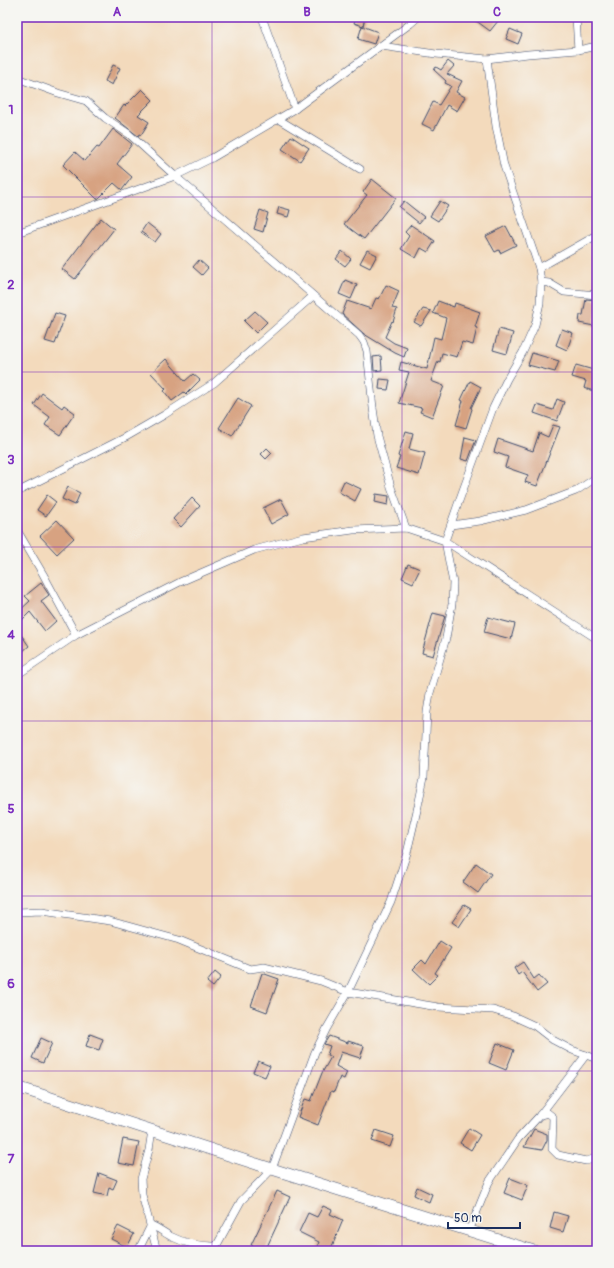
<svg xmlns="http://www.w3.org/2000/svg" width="614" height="1268" viewBox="0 0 614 1268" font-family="Pangolin,sans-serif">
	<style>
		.building { fill: #d7a281 }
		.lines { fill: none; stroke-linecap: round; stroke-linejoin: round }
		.street-casing { stroke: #3b496c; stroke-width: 8 }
		.secondary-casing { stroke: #3b496c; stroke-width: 12 }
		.street { stroke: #fff; stroke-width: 7 }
		.secondary { stroke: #fff; stroke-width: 11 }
		.grid { fill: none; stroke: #7b2cbf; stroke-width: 1; stroke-opacity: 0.55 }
		.neatline { fill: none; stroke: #7b2cbf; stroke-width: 1.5 }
		.grid-label { font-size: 13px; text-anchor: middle; font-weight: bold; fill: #7b2cbf }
	</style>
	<rect width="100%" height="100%" fill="#f6f6f2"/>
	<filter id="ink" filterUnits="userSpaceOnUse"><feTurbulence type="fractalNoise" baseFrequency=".025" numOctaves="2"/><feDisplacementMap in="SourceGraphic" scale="8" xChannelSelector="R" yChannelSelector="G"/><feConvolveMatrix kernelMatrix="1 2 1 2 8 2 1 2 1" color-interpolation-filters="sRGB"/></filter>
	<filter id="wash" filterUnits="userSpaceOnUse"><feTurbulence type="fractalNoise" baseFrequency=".012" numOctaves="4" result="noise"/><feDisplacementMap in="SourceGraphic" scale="16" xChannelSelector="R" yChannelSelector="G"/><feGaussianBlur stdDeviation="0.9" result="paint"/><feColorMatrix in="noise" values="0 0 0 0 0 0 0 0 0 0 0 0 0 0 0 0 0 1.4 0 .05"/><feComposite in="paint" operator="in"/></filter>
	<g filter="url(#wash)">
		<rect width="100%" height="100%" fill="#f3dabc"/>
		<g id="blocks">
			<g class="building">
				<path d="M 356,17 L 365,17 L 363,26 L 354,23 Z"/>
				<path d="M 471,17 L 494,17 L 498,21 L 490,31 Z"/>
				<path d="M 362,26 L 378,32 L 374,44 L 358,39 Z"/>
				<path d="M 510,29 L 522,34 L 518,44 L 506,39 Z"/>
				<path d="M 448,61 L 454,66 L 447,74 L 462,81 L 456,92 L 465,97 L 457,111 L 447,105 L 434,130 L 422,124 L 433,102 L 439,105 L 451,86 L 445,83 L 446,81 L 434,70 L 436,67 L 441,70 Z"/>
				<path d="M 113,65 L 120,68 L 112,85 L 105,81 Z"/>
				<path d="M 142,89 L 153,100 L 138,115 L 149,122 L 141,135 L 139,134 L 138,136 L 115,118 L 124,105 L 125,106 Z"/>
				<path d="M 113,129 L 132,144 L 117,164 L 132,177 L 122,190 L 114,183 L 99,198 L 97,199 L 63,165 L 75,152 L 85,161 L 97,147 L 99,148 Z"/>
				<path d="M 291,136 L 309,148 L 300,161 L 282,149 Z"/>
				<path d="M 372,179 L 396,198 L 364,239 L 344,224 L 367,195 L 363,192 Z"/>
				<path d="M 404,201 L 424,217 L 419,223 L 399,207 Z"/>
				<path d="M 440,201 L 448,206 L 438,221 L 430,216 Z"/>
				<path d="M 279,207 L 290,210 L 288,217 L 277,214 Z"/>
				<path d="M 260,210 L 268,213 L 263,232 L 254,229 Z"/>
				<path d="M 101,218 L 114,229 L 75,279 L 62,269 Z"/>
				<path d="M 147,223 L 161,234 L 155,242 L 141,232 Z"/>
				<path d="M 411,225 L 435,241 L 428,252 L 421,248 L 416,258 L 401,249 L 409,236 L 405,232 Z"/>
				<path d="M 506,226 L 516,245 L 500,253 L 499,250 L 495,252 L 486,236 Z"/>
				<path d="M 367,250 L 377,255 L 370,268 L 360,263 Z"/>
				<path d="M 342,251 L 351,259 L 345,266 L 336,259 Z"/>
				<path d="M 199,260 L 208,268 L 202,275 L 193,267 Z"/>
				<path d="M 345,280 L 357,285 L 351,299 L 339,294 Z"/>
				<path d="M 386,285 L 399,291 L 392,308 L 397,309 L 393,322 L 392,321 L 385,337 L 394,343 L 407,348 L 404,357 L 395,353 L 364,334 L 342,314 L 347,301 L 371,309 L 376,298 L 379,299 Z"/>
				<path d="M 586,299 L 597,300 L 597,310 L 594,326 L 579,323 L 580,315 L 583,315 Z"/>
				<path d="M 438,301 L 454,307 L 455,303 L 480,312 L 475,327 L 477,328 L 473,345 L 462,342 L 457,357 L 442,353 L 440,362 L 438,361 L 431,381 L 444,386 L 432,417 L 420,412 L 422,408 L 399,403 L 409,372 L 399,370 L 401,362 L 427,369 L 434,337 L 441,339 L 446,318 L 433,313 Z"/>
				<path d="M 423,309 L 431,311 L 421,326 L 414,322 Z"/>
				<path d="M 255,311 L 267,322 L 256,333 L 244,321 Z"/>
				<path d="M 55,313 L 65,316 L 55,344 L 45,341 Z"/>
				<path d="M 499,329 L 513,333 L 507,354 L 493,350 Z"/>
				<path d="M 562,329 L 573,333 L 567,350 L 556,345 Z"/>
				<path d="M 532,353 L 559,361 L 555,372 L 528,365 Z"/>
				<path d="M 381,356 L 382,370 L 374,371 L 373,357 Z"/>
				<path d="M 166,359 L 185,381 L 193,374 L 200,380 L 186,394 L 184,392 L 172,401 L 164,391 L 166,389 L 151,373 Z"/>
				<path d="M 576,365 L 597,371 L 597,392 L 584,388 L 586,381 L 572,377 Z"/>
				<path d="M 380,379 L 390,380 L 388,390 L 379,389 Z"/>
				<path d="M 470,381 L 481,387 L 471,408 L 472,409 L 466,428 L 456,425 L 463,401 L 461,400 Z"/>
				<path d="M 42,393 L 62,408 L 64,405 L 75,413 L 60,435 L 45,425 L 50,417 L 34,405 Z"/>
				<path d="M 238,398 L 251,406 L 232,436 L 219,428 Z"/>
				<path d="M 557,399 L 564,402 L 557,421 L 534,413 L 537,405 L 553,410 Z"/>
				<path d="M 553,425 L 560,427 L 537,486 L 525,482 L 528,475 L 505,467 L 508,457 L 494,452 L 498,439 L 533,451 L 539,433 L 548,437 Z"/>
				<path d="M 406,431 L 413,433 L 409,449 L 425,453 L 419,475 L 396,468 L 400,457 L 398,456 Z"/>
				<path d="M 465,437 L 476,440 L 468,461 L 461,459 Z"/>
				<path d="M 267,448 L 272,453 L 266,459 L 261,454 Z"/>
				<path d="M 344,481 L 361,489 L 355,501 L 339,492 Z"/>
				<path d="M 68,487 L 80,493 L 75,505 L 62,499 Z"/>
				<path d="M 376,494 L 389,496 L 388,505 L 375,502 Z"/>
				<path d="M 47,495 L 56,502 L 46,516 L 37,510 Z"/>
				<path d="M 192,498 L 200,506 L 181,527 L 173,519 Z"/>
				<path d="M 281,499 L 289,514 L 271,524 L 263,508 Z"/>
				<path d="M 57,520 L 74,538 L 57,554 L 40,536 Z"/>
				<path d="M 408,564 L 420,569 L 413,583 L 402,578 Z"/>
				<path d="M 41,583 L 49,595 L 41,601 L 56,621 L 45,631 L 30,612 L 17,625 L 17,613 L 30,601 L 25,596 Z"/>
				<path d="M 433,613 L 445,616 L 433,656 L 422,653 Z"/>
				<path d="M 488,617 L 515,624 L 511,639 L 484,632 Z"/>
				<path d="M 22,636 L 29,646 L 17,656 L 17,640 Z"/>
				<path d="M 476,863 L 491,874 L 478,893 L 463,882 Z"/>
				<path d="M 464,905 L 471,909 L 459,927 L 452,922 Z"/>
				<path d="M 440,941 L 451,948 L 435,973 L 438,975 L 429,984 L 413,969 L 422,960 L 426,964 Z"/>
				<path d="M 523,962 L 534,979 L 539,975 L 547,984 L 537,992 L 522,972 L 518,975 L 514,968 Z"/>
				<path d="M 215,972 L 221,977 L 213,987 L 207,982 Z"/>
				<path d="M 262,973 L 279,979 L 267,1012 L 251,1006 Z"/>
				<path d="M 90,1034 L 103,1039 L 99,1050 L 86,1046 Z"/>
				<path d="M 329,1036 L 348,1043 L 348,1041 L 364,1046 L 360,1058 L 341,1052 L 336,1066 L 347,1072 L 344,1079 L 340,1077 L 334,1092 L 331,1091 L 318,1125 L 298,1117 L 305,1099 L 311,1101 L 322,1073 L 331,1057 L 327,1055 L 330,1046 L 324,1044 Z"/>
				<path d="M 41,1038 L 52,1043 L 43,1063 L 32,1058 Z"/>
				<path d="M 497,1043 L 514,1050 L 506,1070 L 489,1063 Z"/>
				<path d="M 258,1061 L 270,1066 L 265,1077 L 253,1072 Z"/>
				<path d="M 469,1128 L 480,1135 L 471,1150 L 460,1143 Z"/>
				<path d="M 534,1129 L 547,1134 L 547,1140 L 542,1150 L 524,1147 Z"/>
				<path d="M 376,1130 L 394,1136 L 390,1147 L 372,1141 Z"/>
				<path d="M 123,1139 L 139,1142 L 134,1166 L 118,1163 Z"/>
				<path d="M 99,1173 L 117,1180 L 113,1189 L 109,1187 L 107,1196 L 94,1193 Z"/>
				<path d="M 510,1178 L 528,1185 L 522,1200 L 504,1193 Z"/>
				<path d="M 417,1187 L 432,1194 L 429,1202 L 414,1195 Z"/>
				<path d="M 277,1191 L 290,1197 L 265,1251 L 251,1245 Z"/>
				<path d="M 323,1206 L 332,1210 L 330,1214 L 343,1220 L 330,1251 L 317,1247 L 319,1242 L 299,1232 L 308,1213 L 317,1217 Z"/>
				<path d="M 554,1212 L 568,1216 L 563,1232 L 550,1228 Z"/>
				<path d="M 118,1226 L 134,1234 L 127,1247 L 111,1239 Z"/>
			</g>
		</g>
	</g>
	<g filter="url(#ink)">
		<use href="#blocks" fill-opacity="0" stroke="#3b496c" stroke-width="1"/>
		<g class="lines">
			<defs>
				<g id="street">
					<path d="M 262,17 L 295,109"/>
					<path d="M 576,17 L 578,50"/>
					<path d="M 381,46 L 436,54 L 487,59 L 528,54 L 578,50 L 597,46"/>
					<path d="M 17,78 L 58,93 L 86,101 L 105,118 L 129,134 L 175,176 L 359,335 L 364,342 L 367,351 L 373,408 L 377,436 L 391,487 L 406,528"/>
					<path d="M 278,119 L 360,169"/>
					<path d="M 17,233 L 175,176 L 212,158 L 295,109 L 410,24 L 418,17"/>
					<path d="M 539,268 L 597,235"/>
					<path d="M 541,282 L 549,283 L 564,292 L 597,295"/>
					<path d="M 17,492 L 126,437 L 164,415 L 214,383 L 313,296"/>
					<path d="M 451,525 L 480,521 L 526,510 L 576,491 L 597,477"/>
					<path d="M 17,530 L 43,574 L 76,635"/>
					<path d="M 17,675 L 76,635 L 180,582 L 254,550 L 303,537 L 353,530 L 406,528 L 445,541 L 597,639"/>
					<path d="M 17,912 L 42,911 L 110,921 L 179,940 L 250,969 L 264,967 L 321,981 L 348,992 L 438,1007 L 493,1010 L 513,1016 L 535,1026 L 553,1040 L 572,1050 L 597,1059"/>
					<path d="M 540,1115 L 548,1113 L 553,1117 L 552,1149 L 558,1155 L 586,1161 L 597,1158"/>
					<path d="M 152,1130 L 149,1150 L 141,1179 L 142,1195 L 157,1251"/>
					<path d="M 469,1231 L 489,1182 L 518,1139 L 540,1115 L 586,1055"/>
					<path d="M 138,1251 L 151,1225 C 158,1228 163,1232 170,1236 C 184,1243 197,1246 213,1246 L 212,1251"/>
					<path d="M 212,1251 L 218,1243 L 241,1201 L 272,1169 L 315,1052 L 327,1028 L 348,992 L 391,902 L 407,853 L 418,806 L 424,777 L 427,712 L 430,693 L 446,638 L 452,604 L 453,583 L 445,541 L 459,501 L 493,408 L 507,379 L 523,352 L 535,325 L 540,303 L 541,282 L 539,268 L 504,166 L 496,126 L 487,59"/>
				</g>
				<path id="secondary" d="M 17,1087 L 272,1169 L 534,1251"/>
			</defs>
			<use href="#street" class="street-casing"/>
			<use href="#secondary" class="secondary-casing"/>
			<use href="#street" class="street"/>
			<use href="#secondary" class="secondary"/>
		</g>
	</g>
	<path class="grid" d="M 212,17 L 212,1251M 402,17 L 402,1251M 17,197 L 597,197M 17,372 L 597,372M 17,547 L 597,547M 17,721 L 597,721M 17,896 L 597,896M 17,1071 L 597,1071"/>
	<rect width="614" height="1268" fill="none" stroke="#f6f6f2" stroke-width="44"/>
	<path d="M448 1222v6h72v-6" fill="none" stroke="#1b2f5e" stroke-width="2"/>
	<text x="454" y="1222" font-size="12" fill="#1b2f5e" stroke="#f6f6f2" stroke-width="3" paint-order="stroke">50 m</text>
	<rect x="22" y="22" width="570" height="1224" class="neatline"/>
	<g class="grid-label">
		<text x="117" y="16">A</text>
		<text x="307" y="16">B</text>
		<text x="497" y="16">C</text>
		<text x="11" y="114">1</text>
		<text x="11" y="289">2</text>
		<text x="11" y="464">3</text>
		<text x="11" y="639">4</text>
		<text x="11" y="813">5</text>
		<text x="11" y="988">6</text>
		<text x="11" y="1163">7</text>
	</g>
</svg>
